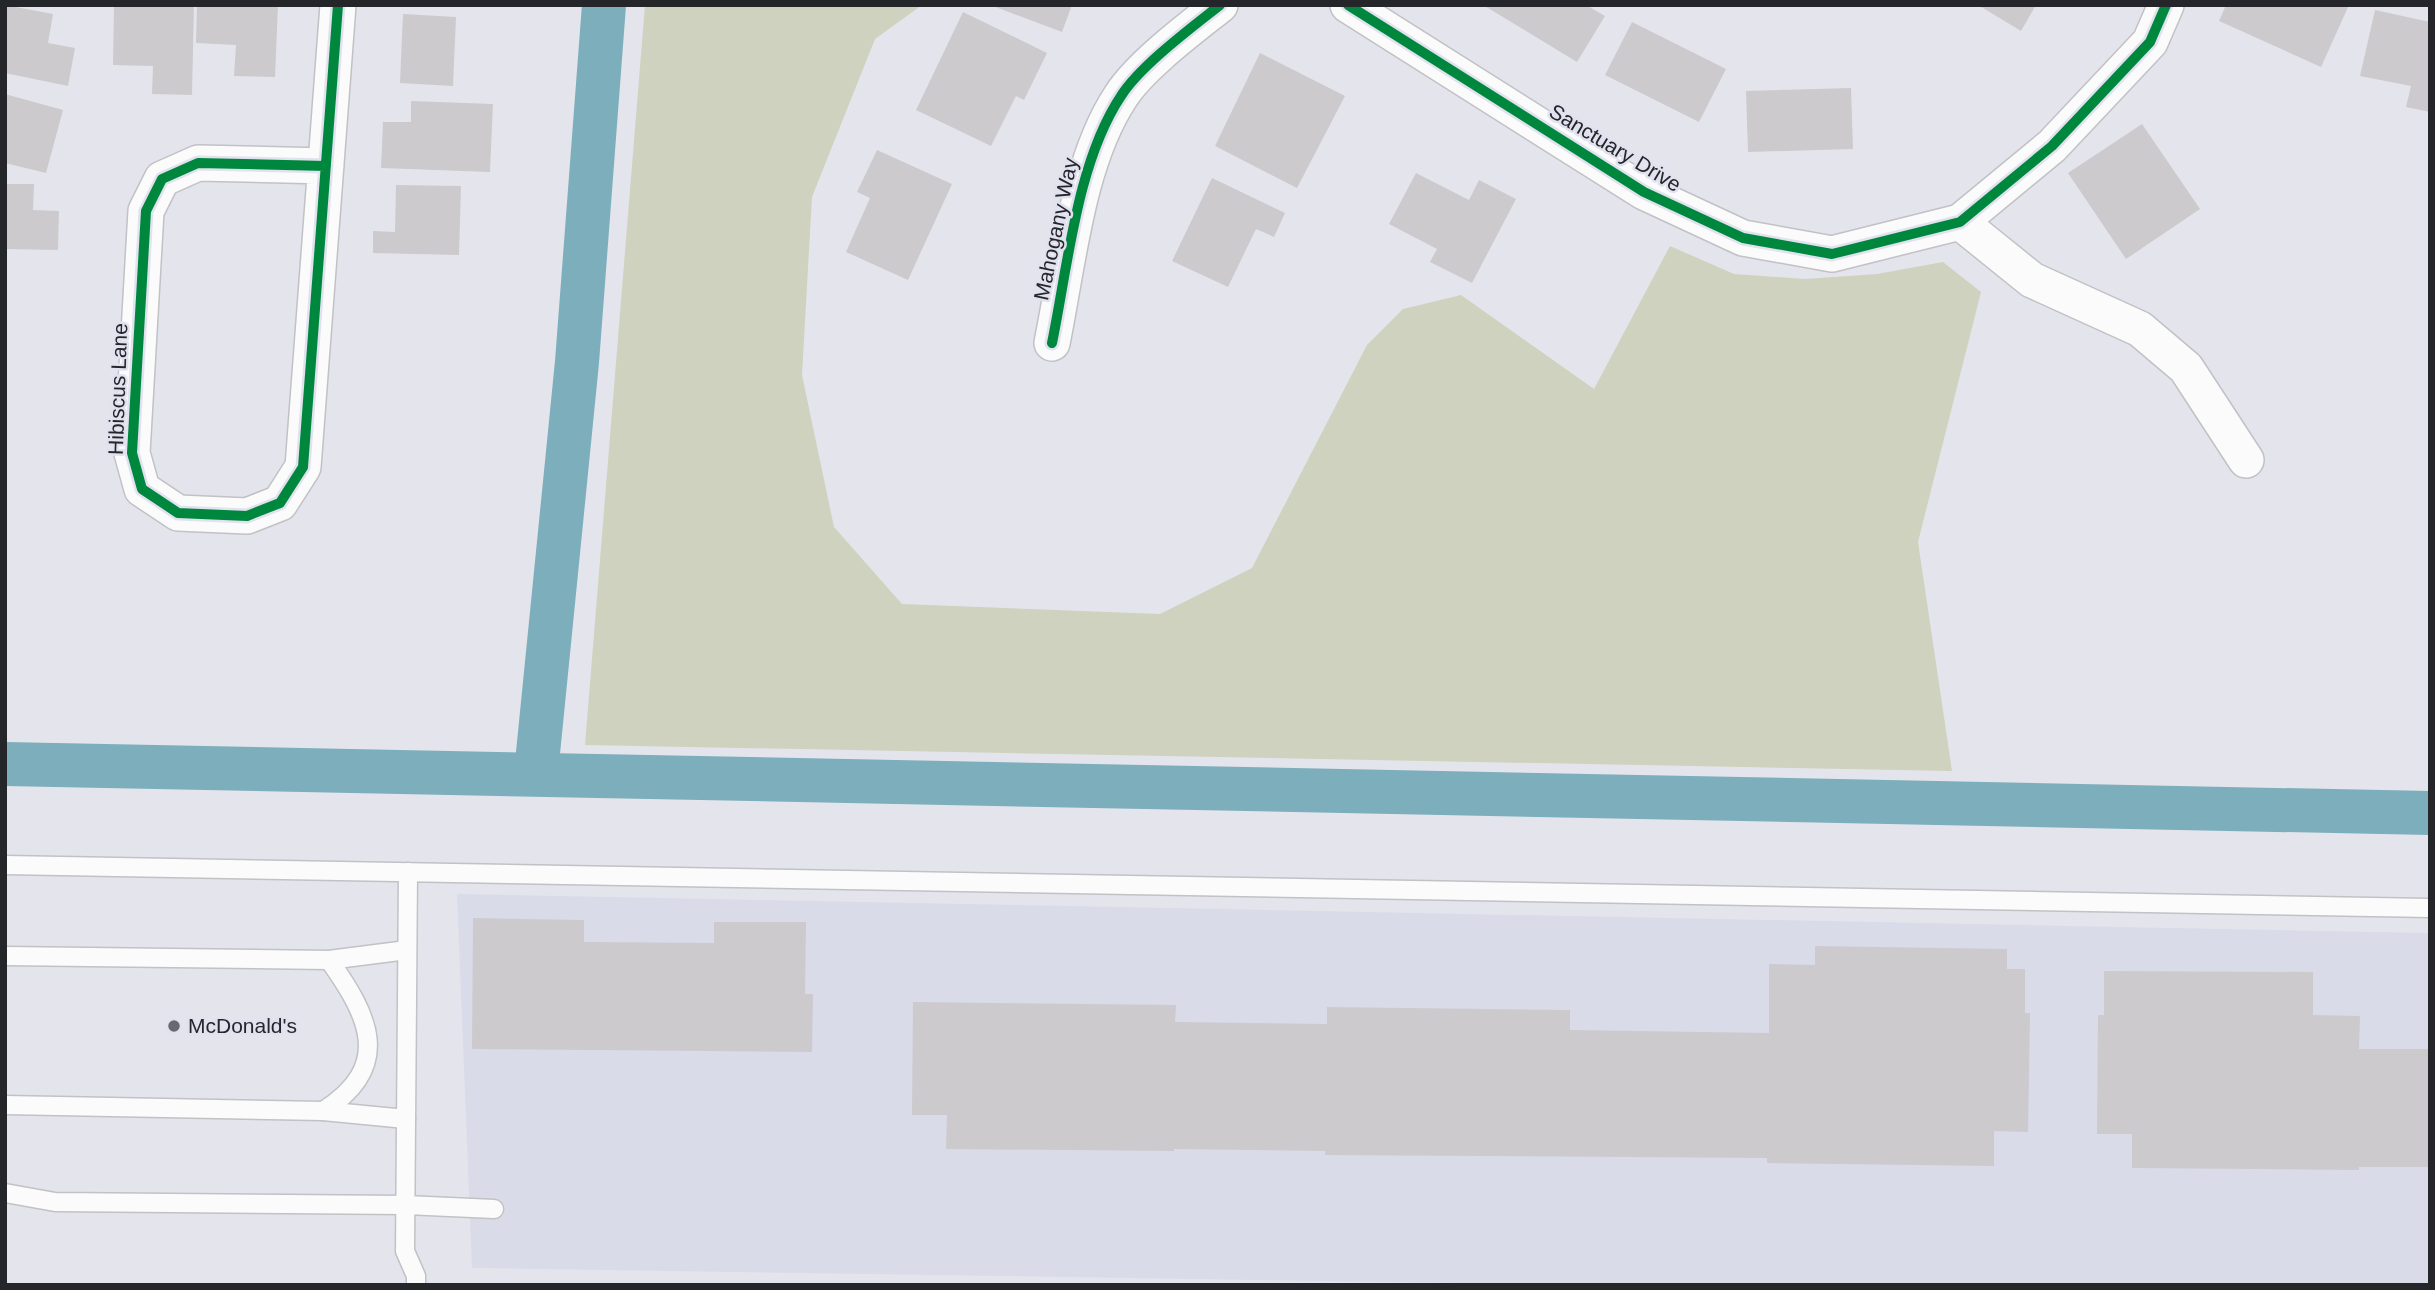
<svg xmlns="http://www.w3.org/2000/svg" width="2435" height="1290" viewBox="0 0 2435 1290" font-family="Arial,sans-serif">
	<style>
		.built { fill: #d9dbe9 }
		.green { fill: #cfd2bf }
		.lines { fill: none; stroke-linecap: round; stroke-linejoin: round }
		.canal { stroke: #7daebb; stroke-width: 44 }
		.building { fill: #cccacd }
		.service-casing { stroke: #c1c1c6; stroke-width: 21 }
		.minor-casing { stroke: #c1c1c6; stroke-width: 38 }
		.service { stroke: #fbfbfc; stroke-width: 18 }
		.minor { stroke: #fbfbfc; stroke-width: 35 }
		.cycleway-casing { stroke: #e1e2ef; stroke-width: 15 }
		.cycleway { stroke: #00873e; stroke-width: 10 }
		.poi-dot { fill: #68696e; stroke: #e1e2ef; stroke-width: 2.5 }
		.labels { text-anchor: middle; stroke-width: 5; stroke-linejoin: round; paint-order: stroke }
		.street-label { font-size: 21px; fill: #25262a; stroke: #e1e2ef }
		.poi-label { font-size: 21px; fill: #25262a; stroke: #e1e2ef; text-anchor: start }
	</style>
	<rect width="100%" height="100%" fill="#e4e5ec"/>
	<path class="built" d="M 457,894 L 2430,933 L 2430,1285 L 1588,1285 L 472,1268 Z"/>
	<path class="green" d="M 645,5 L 922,5 L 875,39 L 812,197 L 802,375 L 834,527 L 902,604 L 1160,614 L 1252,568 L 1367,345 L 1403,309 L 1461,295 L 1594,389 L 1670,246 L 1734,274 L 1805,279 L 1877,274 L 1943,262 L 1981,292 L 1918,542 L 1952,771 L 585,745 Z"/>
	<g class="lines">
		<g class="canal">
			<path d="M 5,764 L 2430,813"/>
			<path d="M 536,773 L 577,362 L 604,5"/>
		</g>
	</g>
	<g class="building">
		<path d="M 5,5 L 53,14 L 48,43 L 75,48 L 68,86 L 5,73 Z"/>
		<path d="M 114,5 L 194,5 L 192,95 L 152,94 L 153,66 L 113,65 Z"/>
		<path d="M 197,5 L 278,5 L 275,77 L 234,76 L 236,45 L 196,43 Z"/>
		<path d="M 990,5 L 1072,5 L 1062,32 Z"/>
		<path d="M 1483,5 L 1586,5 L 1605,16 L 1577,62 Z"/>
		<path d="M 1978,5 L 2036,5 L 2021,31 Z"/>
		<path d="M 2226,5 L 2349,5 L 2321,67 L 2219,21 Z"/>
		<path d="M 2375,10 L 2430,22 L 2430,112 L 2406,107 L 2411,86 L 2360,76 Z"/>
		<path d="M 963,12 L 1047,53 L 1024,100 L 1016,96 L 991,146 L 916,110 Z"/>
		<path d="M 403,14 L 456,17 L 453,86 L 400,83 Z"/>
		<path d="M 1632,22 L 1726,69 L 1699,122 L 1605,75 Z"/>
		<path d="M 1260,53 L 1345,96 L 1297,188 L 1215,146 Z"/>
		<path d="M 1851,88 L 1853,149 L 1748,152 L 1746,91 Z"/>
		<path d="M 5,94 L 63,110 L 46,173 L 5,163 Z"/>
		<path d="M 411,101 L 493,104 L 490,172 L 381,168 L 383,122 L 411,122 Z"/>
		<path d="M 2142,124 L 2200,209 L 2126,259 L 2068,173 Z"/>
		<path d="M 877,150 L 952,184 L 908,280 L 846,252 L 870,198 L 857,192 Z"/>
		<path d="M 1416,173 L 1469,200 L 1479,180 L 1516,199 L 1472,283 L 1430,262 L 1437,249 L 1389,224 Z"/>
		<path d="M 1212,178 L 1285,213 L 1274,237 L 1256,229 L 1228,287 L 1172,261 Z"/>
		<path d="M 5,184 L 34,184 L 33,210 L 59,211 L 58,250 L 5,249 Z"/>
		<path d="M 396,185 L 461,186 L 459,255 L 373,253 L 373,231 L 395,232 Z"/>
		<path d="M 473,918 L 584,920 L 584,942 L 714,943 L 714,922 L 806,922 L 805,994 L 813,994 L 812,1052 L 472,1049 Z"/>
		<path d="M 1815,946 L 2007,949 L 2007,969 L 2025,969 L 2025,1013 L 2030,1013 L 2028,1132 L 1994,1131 L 1994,1166 L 1767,1163 L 1767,1158 L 1325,1155 L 1325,1151 L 1174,1149 L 1174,1151 L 946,1149 L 947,1115 L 912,1115 L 913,1002 L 1176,1005 L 1175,1022 L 1327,1024 L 1327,1007 L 1570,1010 L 1570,1030 L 1769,1033 L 1769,964 L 1815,965 Z"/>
		<path d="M 2104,971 L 2313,972 L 2313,1015 L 2360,1016 L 2359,1049 L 2430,1049 L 2430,1167 L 2359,1167 L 2359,1170 L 2132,1168 L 2132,1134 L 2097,1134 L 2098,1015 L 2104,1015 Z"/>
	</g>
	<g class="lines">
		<defs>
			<g id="service">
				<path d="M 5,865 L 2430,908"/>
				<path d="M 408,872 L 405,1251 L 416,1276 L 416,1285"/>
				<path d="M 5,956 L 329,960 L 407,950"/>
				<path d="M 5,1105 L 323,1111 L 406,1119"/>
				<path d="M 323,1111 C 394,1066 369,1016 329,960"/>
				<path d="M 5,1193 L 55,1202 L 406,1205 L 494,1209"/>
			</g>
			<g id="minor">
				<path d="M 1348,5 L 1644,192 L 1743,238 L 1832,254 L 1960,222 L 2052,146 L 2150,42 L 2166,5"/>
				<path d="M 326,166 L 198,163 L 162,179 L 146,211 L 132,453 L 142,489 L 178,513 L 247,516 L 280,503 L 303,467 L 338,5"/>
				<path d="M 1960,222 L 2032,280 L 2140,329 L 2186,368 L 2246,460"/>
				<path d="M 1052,343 C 1068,265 1077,162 1121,96 C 1140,66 1191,28 1220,5"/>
			</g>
		</defs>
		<use href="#service" class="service-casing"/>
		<use href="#minor" class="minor-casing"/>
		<use href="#service" class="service"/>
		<use href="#minor" class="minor"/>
		<defs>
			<g id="cycleway">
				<path d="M 1348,5 L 1644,192 L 1743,238 L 1832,254 L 1960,222 L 2052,146 L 2150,42 L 2166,5"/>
				<path d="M 326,166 L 198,163 L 162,179 L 146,211 L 132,453 L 142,489 L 178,513 L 247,516 L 280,503 L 303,467 L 338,5"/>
				<path d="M 1052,343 C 1068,265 1077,162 1121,96 C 1140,66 1191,28 1220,5"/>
			</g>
		</defs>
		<use href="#cycleway" class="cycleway-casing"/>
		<use href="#cycleway" class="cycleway"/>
	</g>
	<circle class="poi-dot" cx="174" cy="1026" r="7"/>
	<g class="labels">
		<g class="street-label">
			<text transform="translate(1615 148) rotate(31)" y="7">Sanctuary Drive</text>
			<text transform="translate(1056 229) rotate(-78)" y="7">Mahogany Way</text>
			<text transform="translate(118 389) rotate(-88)" y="7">Hibiscus Lane</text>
		</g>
		<g class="poi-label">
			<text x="188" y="1033">McDonald's</text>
		</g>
	</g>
	<rect width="2435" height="1290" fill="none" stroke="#25262a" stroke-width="14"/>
</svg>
